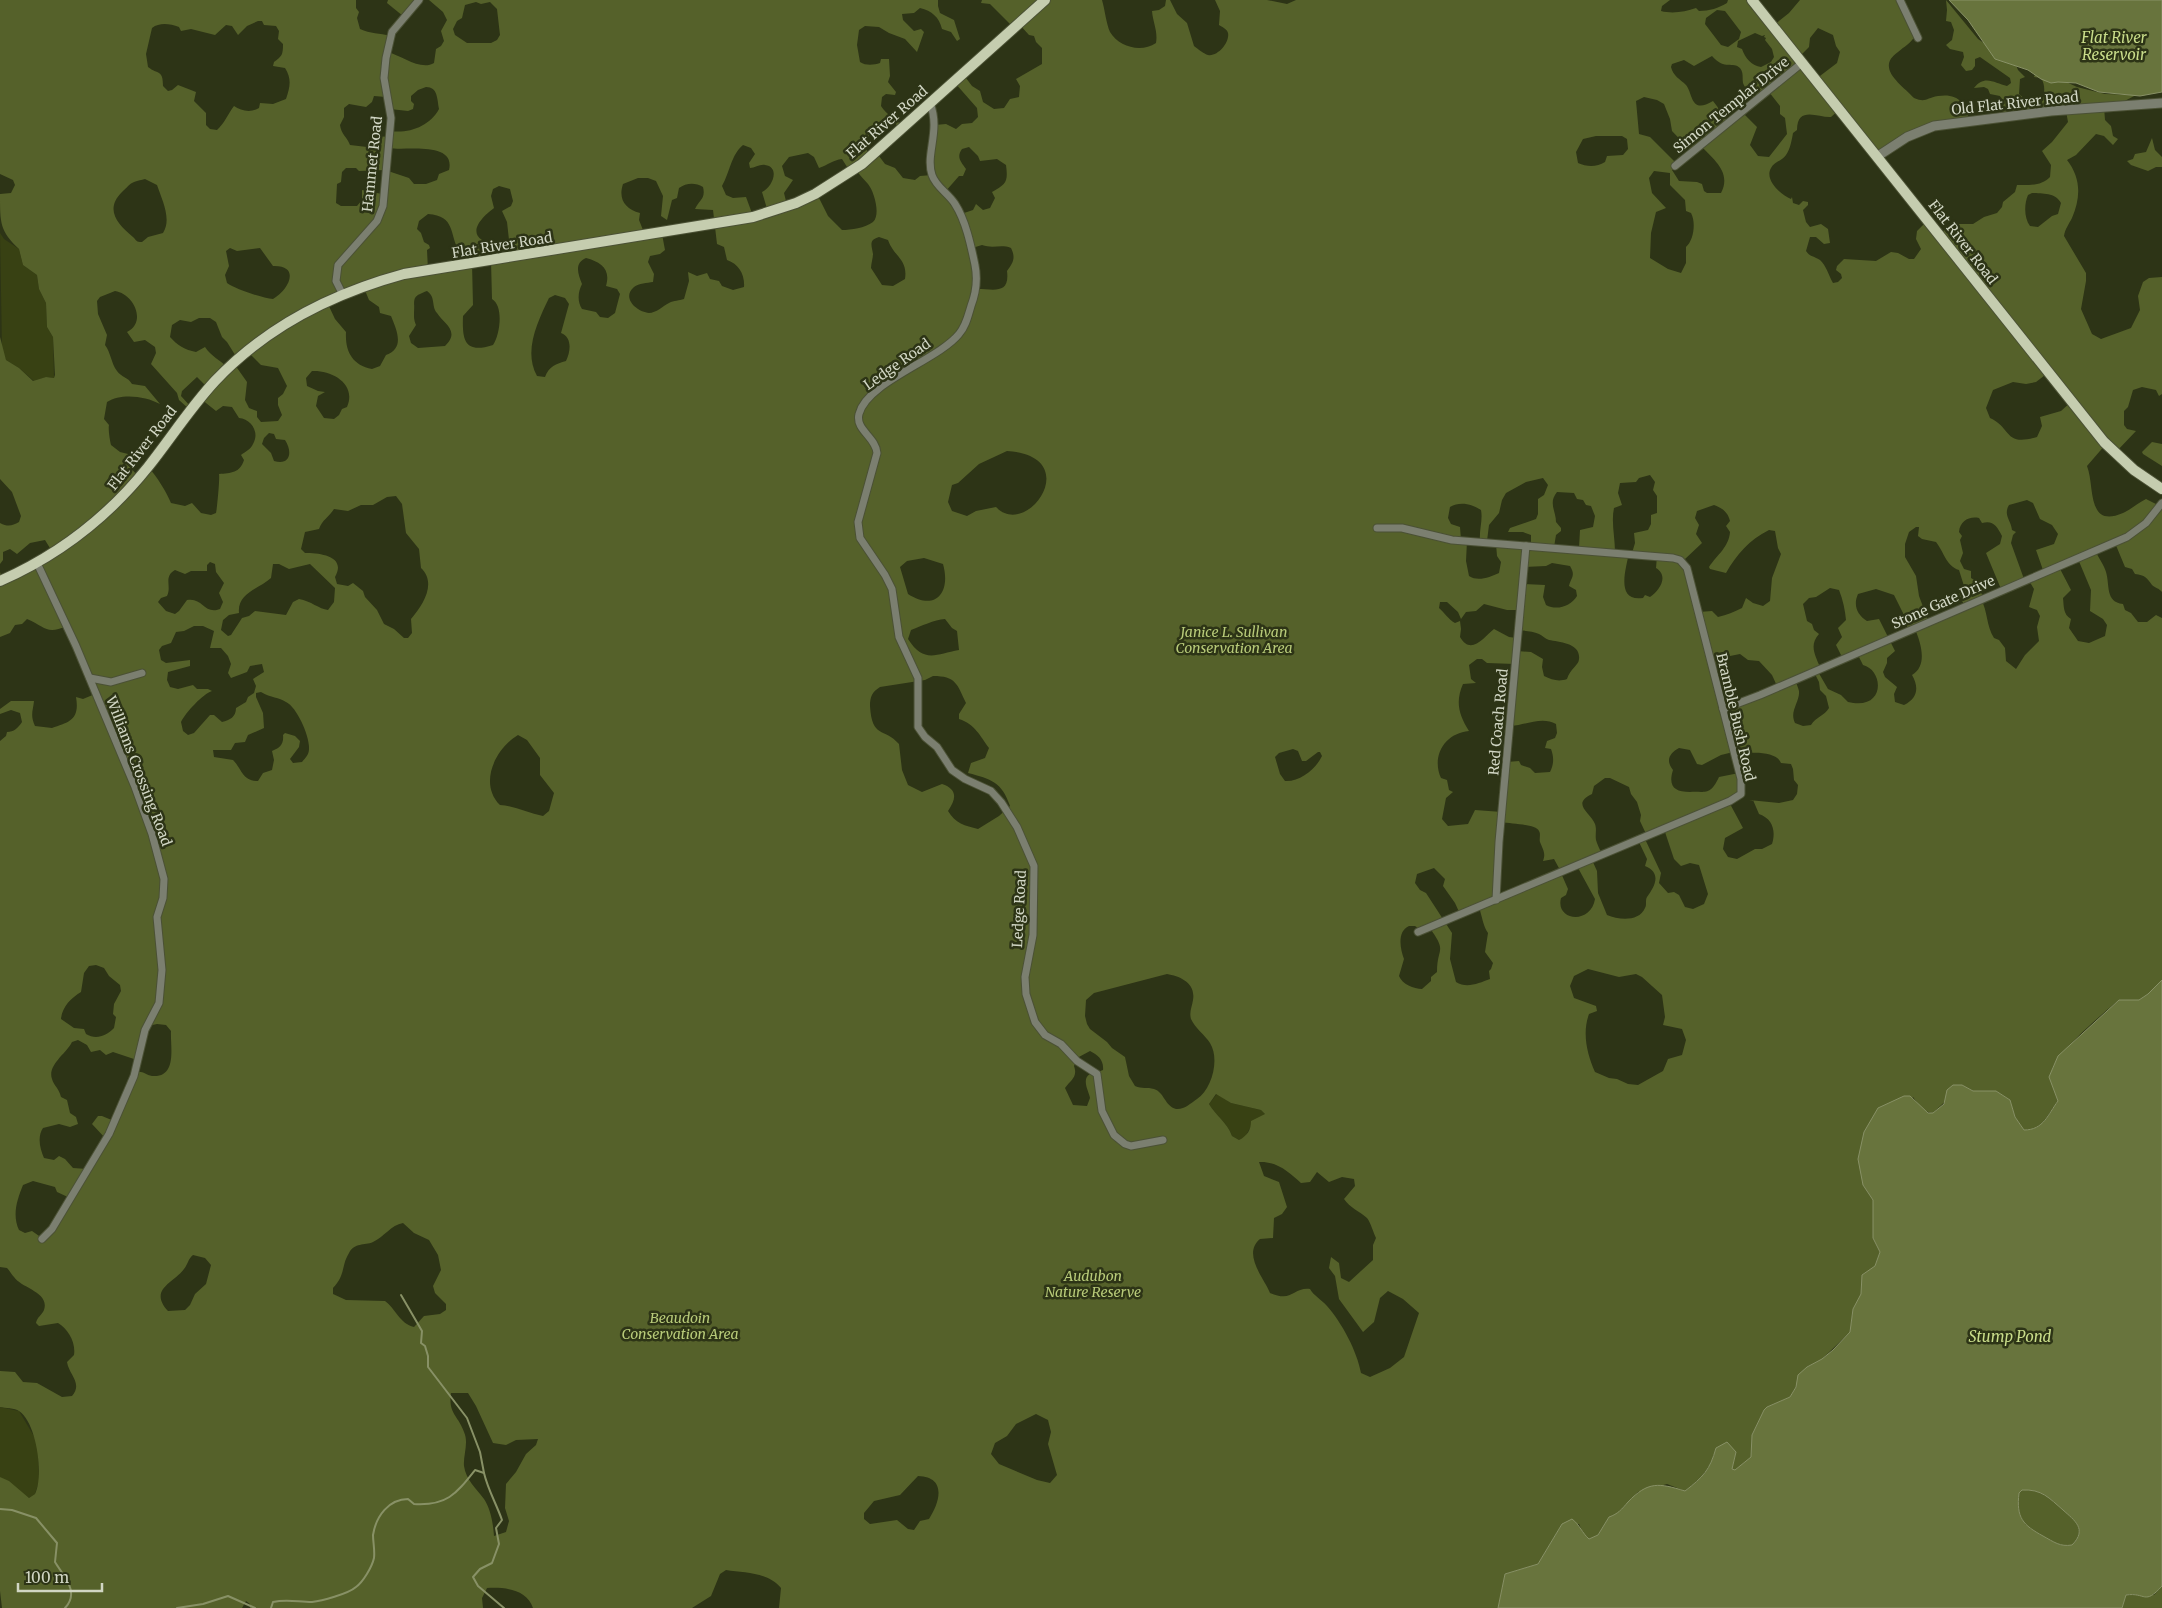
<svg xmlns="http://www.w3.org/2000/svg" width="2162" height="1608" viewBox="0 0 2162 1608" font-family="Merriweather,serif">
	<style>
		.green { fill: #384113 }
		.forest { fill: #55612a; fill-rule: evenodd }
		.water { fill: #68743d; stroke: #889166; fill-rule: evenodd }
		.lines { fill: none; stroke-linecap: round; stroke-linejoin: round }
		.stream { stroke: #889166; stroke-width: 2 }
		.minor-casing { stroke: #4b5135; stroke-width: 9 }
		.tertiary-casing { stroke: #4b5135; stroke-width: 11 }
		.primary-casing { stroke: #4b5135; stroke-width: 12 }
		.minor { stroke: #7b7f70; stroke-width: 7 }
		.tertiary { stroke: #7b7f70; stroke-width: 9 }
		.primary { stroke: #c5cdaf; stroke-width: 10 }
		.labels { text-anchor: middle; stroke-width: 5; stroke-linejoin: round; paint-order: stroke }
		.street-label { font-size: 14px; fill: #d1d6c4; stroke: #2d3416 }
		.park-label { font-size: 14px; font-style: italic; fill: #b8cb79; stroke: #2d3416 }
		.water-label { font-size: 15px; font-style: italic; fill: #c9dd8a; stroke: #2d3416 }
	</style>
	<rect width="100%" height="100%" fill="#2d3416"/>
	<g class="green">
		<path d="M 0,233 L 4,239 L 19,249 L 23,265 L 37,275 L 39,289 L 46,303 L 47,327 L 53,337 L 54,378 L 46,377 L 34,381 L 19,368 L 6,360 L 2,349 Z"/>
		<path d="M 1217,1094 L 1231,1103 L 1261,1110 L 1265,1114 L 1251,1126 L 1245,1137 L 1239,1140 L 1232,1136 C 1227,1122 1216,1116 1209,1104 Z"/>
		<path d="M 0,1407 L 19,1411 L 35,1438 L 38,1448 L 39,1481 L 35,1494 L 29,1498 L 0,1477 Z"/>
	</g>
	<g class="forest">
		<path d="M 0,0 L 356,0 L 356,8 L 359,12 L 357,18 L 360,29 C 370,34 380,33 390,36 L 388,52 C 402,56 421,71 434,63 L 436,49 L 441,46 L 444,41 L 441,31 L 447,20 L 443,12 L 429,0 L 938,0 L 938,6 L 940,13 L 954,20 L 960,39 L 957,41 L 951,32 L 942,29 C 939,17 932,11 920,8 L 914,13 L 902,14 L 903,20 L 914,31 L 921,29 L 924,32 L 917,52 L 905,39 L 889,33 L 879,27 L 865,26 L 859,30 L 857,45 L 860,62 C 866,66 874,65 880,63 L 881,59 L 889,59 L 890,76 L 888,82 L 896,92 L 895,95 L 886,94 L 882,97 L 881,106 C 887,115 895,119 903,126 L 901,129 L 890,119 L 886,120 L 863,142 L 863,146 L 870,154 L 876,152 L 885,164 L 895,168 L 903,178 L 915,180 L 920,176 L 932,175 L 935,125 L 946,124 L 956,129 L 962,124 L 972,123 L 978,117 L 977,108 L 955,83 L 963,74 L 972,86 L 980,91 L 983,102 L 994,109 L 1004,108 L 1010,99 L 1019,97 L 1020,86 L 1016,79 L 1042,64 L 1042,48 L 1036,42 L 1034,36 L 1029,35 L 1019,24 L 1014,28 L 990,4 L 981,3 L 982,0 L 1102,0 C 1105,10 1106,23 1110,32 C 1119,47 1141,53 1156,43 C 1158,31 1153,23 1152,11 L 1159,10 L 1165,6 L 1166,0 L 1170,0 L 1177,14 L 1187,23 L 1194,46 C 1198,49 1204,54 1208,55 C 1218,57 1230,42 1228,33 C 1227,29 1222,27 1219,25 L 1220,11 L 1215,0 L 1267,0 L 1287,4 L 1296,0 L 1670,0 L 1662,6 L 1661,11 C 1672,14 1685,12 1696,8 L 1699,11 C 1709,11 1719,8 1727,3 L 1728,0 L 1753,0 L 1774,25 L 1789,13 L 1800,0 L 1900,0 L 1915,36 C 1910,44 1905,46 1898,52 C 1875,68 1901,84 1914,98 C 1926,103 1926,98 1938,96 C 1957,93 1966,102 1969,120 L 1935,125 L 1880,154 L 1839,110 L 1831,117 C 1819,118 1797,105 1797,130 L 1793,133 C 1792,139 1790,150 1786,155 C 1782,161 1774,162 1771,168 C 1764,180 1781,195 1791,199 L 1792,197 L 1793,203 L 1799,205 L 1803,201 L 1808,202 L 1808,205 L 1803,210 L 1806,222 L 1810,227 L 1821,224 L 1828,229 L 1830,243 L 1824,244 L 1816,237 L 1810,237 L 1806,251 C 1810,257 1814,256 1820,260 C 1826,265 1829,276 1833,283 L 1838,282 L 1842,278 L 1841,274 L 1836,270 L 1837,266 L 1844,259 L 1876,261 L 1891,252 L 1898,253 L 1909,259 L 1914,259 L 1921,249 L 1916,239 L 1917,231 L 1928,220 L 1941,233 L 1952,224 L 1973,224 L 1984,217 L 1997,213 L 2002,207 L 2003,202 L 2015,192 L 2017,185 C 2029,185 2042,186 2050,177 L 2051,165 L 2042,151 L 2052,142 L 2068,122 L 2066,111 L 2002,115 L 2002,100 L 2000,96 L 1990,94 L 1988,89 L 1984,87 L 1974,88 C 1984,74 1995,83 2007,86 L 2011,83 L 2010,78 L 1980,57 L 1975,59 L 1975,66 L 1972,70 L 1966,71 L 1961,65 L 1964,57 L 1963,52 L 1950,49 L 1946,45 L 1952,40 L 1954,30 L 1951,22 L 1946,21 L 1947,10 L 1946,0 L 1978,39 L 2016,65 L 2018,70 L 2025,77 L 2020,79 L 2019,94 L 2039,112 C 2042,101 2048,89 2041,78 L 2034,77 L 2035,74 L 2062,80 L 2077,87 L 2105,94 L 2136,95 L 2119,104 L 2104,107 L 2105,120 L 2111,126 L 2113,136 L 2118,139 L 2113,145 L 2104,136 L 2096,134 L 2076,155 L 2067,160 C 2081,178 2081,197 2072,218 C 2069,224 2065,229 2064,236 L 2086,273 L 2086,281 L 2081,309 L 2092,334 L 2101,339 L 2131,328 L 2140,310 L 2138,296 L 2143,282 L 2149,278 L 2162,277 L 2162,394 L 2159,396 L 2156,390 L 2142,387 L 2133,390 L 2128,407 L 2124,411 L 2124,425 L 2127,429 L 2136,431 L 2116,452 L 2106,444 L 2087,466 C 2095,486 2086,529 2123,513 C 2130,510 2138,503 2146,499 L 2158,505 L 2162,503 L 2162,592 C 2159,588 2155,588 2152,585 C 2147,578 2145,575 2135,574 L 2132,569 L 2125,567 L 2115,543 L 2095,550 C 2098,557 2104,565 2106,572 C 2110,585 2105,602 2123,604 L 2125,610 L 2131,613 L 2138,622 L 2147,622 L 2156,615 L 2162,618 L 2162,980 L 2148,994 L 2139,1000 L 2119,1000 C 2104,1012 2054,1055 2052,1071 C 2050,1083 2055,1089 2058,1101 C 2047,1114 2044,1130 2024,1130 L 2015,1117 L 2010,1100 L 1996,1091 L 1973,1091 L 1962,1085 L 1933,1113 C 1924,1113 1918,1104 1913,1097 L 1863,1185 L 1873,1200 L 1873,1238 L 1880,1252 L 1875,1266 L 1862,1276 L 1862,1294 L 1853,1309 L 1850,1332 L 1822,1359 L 1807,1367 L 1790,1397 L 1767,1407 L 1764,1410 L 1752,1435 L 1751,1457 L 1735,1470 L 1732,1469 L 1736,1452 L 1716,1448 C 1710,1470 1702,1477 1685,1491 L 1667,1484 L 1638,1492 L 1616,1515 L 1609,1517 L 1598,1535 L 1589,1539 L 1584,1535 L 1579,1524 L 1562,1524 L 1538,1564 L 1505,1574 L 1498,1608 L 779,1608 L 781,1588 C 768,1572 745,1573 726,1570 L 720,1574 L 711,1596 L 692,1608 L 533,1608 C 527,1589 504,1587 487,1588 L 482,1598 L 483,1608 L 250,1608 L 250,1604 L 246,1601 L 242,1608 L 2,1608 L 0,1591 L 0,1477 L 9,1481 L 29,1498 L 35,1494 C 44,1476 37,1423 19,1411 C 15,1408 5,1408 0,1407 L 0,1371 L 15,1372 L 23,1382 L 37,1383 L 62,1397 L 72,1396 C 83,1383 69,1375 67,1362 L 74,1355 C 76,1342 68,1329 58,1323 L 39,1326 L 36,1323 C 37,1317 42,1315 44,1310 C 50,1292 21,1288 14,1277 C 11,1274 10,1271 7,1268 L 0,1267 L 0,741 L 6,736 L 7,732 C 14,732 18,728 22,722 L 20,713 L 11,710 L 0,714 L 0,709 L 11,701 L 34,701 C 33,711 30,715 35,726 L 52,728 C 69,722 80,720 76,697 L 83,699 L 95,694 L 67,626 C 46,635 46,627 27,619 L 22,624 L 15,625 L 10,633 L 0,637 L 0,572 L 2,578 L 53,553 L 45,540 L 30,543 L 17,554 L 10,549 L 3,552 L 3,560 L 0,564 L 0,523 C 8,527 12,526 19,522 L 21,516 L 12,492 L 0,479 L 0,337 L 6,360 L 19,368 L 33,381 L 46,377 L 54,378 L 55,375 L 53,337 L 47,327 L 46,303 L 39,289 L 37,275 L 23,265 L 19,249 C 0,231 0,224 0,194 L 11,193 L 15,185 L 13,180 L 0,174 ZM 476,2 L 481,4 L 490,2 L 497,9 L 500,35 L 497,40 L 491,43 L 467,43 L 455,35 L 453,29 L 457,21 L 462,18 L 465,5 ZM 1717,10 L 1725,11 L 1741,32 L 1739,39 L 1728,47 L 1721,45 L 1705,24 L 1706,18 ZM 258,21 L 262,21 L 264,25 L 276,26 L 279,31 L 278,39 L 283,44 C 283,55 282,56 274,62 L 273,66 L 285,68 C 292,79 290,87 286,99 L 273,104 L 260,103 L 259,108 C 251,113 241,111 234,106 C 228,114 224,124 217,130 L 210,129 L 206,125 L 206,113 L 194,101 L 196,92 L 178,85 L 172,90 L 168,91 L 163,86 C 163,69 158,75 148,67 L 146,54 L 152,28 C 160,22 170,24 179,27 L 181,31 L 191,29 L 215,35 L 226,25 L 232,26 L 238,35 L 247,26 ZM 1818,28 L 1833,35 L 1836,46 L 1840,52 L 1837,63 L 1816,79 L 1799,57 L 1809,47 L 1810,38 ZM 1755,33 L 1762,36 L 1765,35 L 1764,37 L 1766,38 L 1765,40 L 1772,49 L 1774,57 L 1771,62 L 1761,67 C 1752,66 1745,58 1742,49 L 1737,47 L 1738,41 ZM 1712,56 C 1725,71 1733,61 1740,68 C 1744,73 1742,78 1743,83 C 1745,89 1752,95 1755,100 L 1769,92 L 1780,106 L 1780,114 L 1785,118 L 1787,134 L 1769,157 L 1758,156 L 1750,145 L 1757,127 L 1743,113 L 1729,122 C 1722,115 1719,108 1713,101 C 1690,115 1693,93 1686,85 C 1680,79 1673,76 1671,67 L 1672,64 L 1684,60 L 1694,66 ZM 426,87 C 438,87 437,99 439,109 C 430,126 409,134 390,131 L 389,137 L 375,136 L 372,144 L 367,147 L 350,145 C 347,137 341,134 340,125 L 344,117 L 344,108 L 349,104 L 366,107 L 372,102 L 374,96 L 386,97 L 390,109 L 408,111 L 413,109 L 414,104 L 411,101 L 411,96 L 418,90 ZM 1644,97 L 1657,100 L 1664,104 L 1670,119 L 1672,131 L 1692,152 L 1701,146 C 1713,159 1732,172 1721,193 L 1707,193 L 1704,191 L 1702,184 L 1697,182 L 1679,181 L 1672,170 L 1677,164 L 1650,137 L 1639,134 L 1636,101 ZM 1596,136 L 1622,136 L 1627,139 L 1628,149 L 1623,155 L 1607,156 L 1605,162 C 1597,167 1587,167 1578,163 L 1576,152 L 1583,139 ZM 743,145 L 751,148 L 755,154 L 749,163 L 750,168 C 755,168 760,164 765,165 C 781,167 772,188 762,192 L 768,212 L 753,216 L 746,197 L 733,198 L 726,195 L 722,186 C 730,172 731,155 743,145 ZM 969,147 L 978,156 L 980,161 L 997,159 L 1006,165 C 1008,181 1007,184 992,192 L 995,198 L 990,208 L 983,210 L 976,204 L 973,210 L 961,214 L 945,192 L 959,176 L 963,176 L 966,169 C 961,162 956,157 962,149 ZM 389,148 C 405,151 456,141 449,170 L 439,174 L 437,180 L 426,184 L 414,184 L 409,178 L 385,170 ZM 808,153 L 814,157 L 819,168 C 828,165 833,160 842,159 L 849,170 L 856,169 C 859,175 864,179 868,184 C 874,191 881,215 873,222 C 865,228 851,230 842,230 L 828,216 L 817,194 L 787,205 L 784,193 L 793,180 L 785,176 L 782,166 L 789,157 ZM 346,168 L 356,168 L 359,171 L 385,170 L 382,194 L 362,190 L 362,200 L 357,206 L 341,206 L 336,203 L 337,184 L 341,182 L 342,172 ZM 1654,171 L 1670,173 L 1670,185 L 1685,200 L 1686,211 L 1691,213 C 1696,222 1694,240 1686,247 L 1686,263 L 1681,273 L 1668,269 L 1650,258 L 1651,233 L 1656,212 L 1666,208 L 1652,193 L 1649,178 ZM 638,178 L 648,178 L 656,181 L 663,196 L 661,216 L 667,220 L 672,200 L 677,198 L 679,188 C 686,183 695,182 703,187 C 706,199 699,200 695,209 L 713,210 L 717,244 L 724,247 L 727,260 C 739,264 745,275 744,287 L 733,290 L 722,286 L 719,281 L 710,279 L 707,273 L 697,276 L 688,272 L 689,281 L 684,299 C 679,301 674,300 669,303 C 663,306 656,313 649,313 C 637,312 621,298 634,287 C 639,283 647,283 653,282 L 654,274 L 648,262 L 650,256 L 660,254 L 665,250 L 662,234 L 645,235 L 639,220 L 640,213 C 625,209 618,199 623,184 ZM 145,179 L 157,185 C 162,200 172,219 163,233 L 148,237 L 142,242 C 136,242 137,241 133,237 C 118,224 104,210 122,192 C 133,182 129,183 145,179 ZM 499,186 L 510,189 L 513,201 L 511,206 L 502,211 L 507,222 L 509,240 L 511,239 L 510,256 L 491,261 L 492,299 C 504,306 500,335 493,345 C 465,354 462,341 463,316 L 473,305 L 472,263 L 481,261 L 479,246 L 482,240 C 467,230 486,214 494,208 L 491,196 L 493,189 ZM 2032,193 C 2043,194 2055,192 2061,203 L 2058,214 L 2052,216 L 2038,227 L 2030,226 C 2024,218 2024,204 2028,195 ZM 428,214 C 456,216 449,234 459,251 L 462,250 L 461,264 L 428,270 L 427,250 L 430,248 L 429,245 L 424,242 L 421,233 L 417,229 L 419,221 ZM 879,237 L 888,240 C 894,257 908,259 905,279 L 893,286 L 882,285 L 871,268 C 871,264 873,258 873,254 C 872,246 868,240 879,237 ZM 982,245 C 993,249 1001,244 1011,248 C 1016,258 1013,263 1007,271 C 1010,295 994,289 977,289 L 972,248 ZM 230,248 L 237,251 L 260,248 L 273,266 C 301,265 289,290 273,299 C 262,298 235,289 227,283 L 225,275 L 229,266 L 226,251 ZM 586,258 C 601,262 611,269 606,286 L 617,289 L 620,294 L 615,313 L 608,318 L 600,317 L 596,312 L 582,309 C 577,301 578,292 582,284 C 578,274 574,263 586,258 ZM 364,288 L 369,300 L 379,307 L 380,313 L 391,316 C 397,331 405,348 386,355 L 380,366 L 372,369 C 352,365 345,351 346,332 L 335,319 L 327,302 ZM 115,291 C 134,294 147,322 127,332 L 134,342 L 145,340 L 155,347 L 156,353 L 151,364 L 177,393 L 179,400 L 189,409 L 191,407 L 181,396 L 182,391 L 197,377 L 208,388 L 201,399 L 216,411 L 223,406 L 232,407 L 239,418 C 251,419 260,432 253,444 C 251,449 245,452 241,455 L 244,460 C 240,473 231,473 219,474 C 220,477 217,509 216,513 L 211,515 L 201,513 L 192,503 L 185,506 L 171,503 C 166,491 157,477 149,468 L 137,475 L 129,466 L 128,454 L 120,452 L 111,445 C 110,441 108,429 109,425 L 104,419 L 107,402 C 121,393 145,396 160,404 L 145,386 L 132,384 C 128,377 121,377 117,371 C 111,363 111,353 105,345 L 107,335 L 98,314 L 97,301 L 100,297 ZM 427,291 C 436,297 431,306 437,313 C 443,323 461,331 445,346 L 418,348 L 411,343 L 409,336 L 416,325 C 414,320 414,318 414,313 C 415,298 411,297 427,291 ZM 555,295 L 565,298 L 569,304 L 561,333 C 572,337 571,351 566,361 C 556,364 549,366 545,377 L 537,376 C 523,351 538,321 549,298 ZM 199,318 L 210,318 L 216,322 L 222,337 L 227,342 L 237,358 L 248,352 L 261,365 L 278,368 L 287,386 L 283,394 L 278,398 L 278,405 L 282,415 L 278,421 L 261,422 L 257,417 L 257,411 L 249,408 L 245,400 L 247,382 L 235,365 L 228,368 C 220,360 211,356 205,347 L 196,352 C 185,350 177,345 170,337 L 172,325 L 180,320 L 191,322 ZM 312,371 C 332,370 357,384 347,407 L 342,409 L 339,415 L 334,419 L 324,418 L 316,406 L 318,396 L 325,392 L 318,391 L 307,386 L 306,378 ZM 2049,372 L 2072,401 L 2061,411 L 2040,417 L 2042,426 L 2037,437 C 2004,447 2012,428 1990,418 L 1986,408 L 1993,390 L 2013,382 L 2026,384 L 2036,382 ZM 269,433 L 274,434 L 276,439 L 285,440 C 293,452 290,466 274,461 L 271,453 L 262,444 L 264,438 ZM 1007,451 C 1086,456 1027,540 996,507 L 976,511 L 967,516 L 952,511 L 948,502 L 952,485 L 958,483 L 979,464 ZM 1650,475 L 1655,482 L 1653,490 L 1657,496 L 1657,513 L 1651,515 L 1651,524 L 1648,530 L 1634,533 L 1635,543 L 1632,553 L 1657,556 L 1656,568 C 1669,576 1660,590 1650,597 L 1645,595 L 1643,598 C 1615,602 1626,569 1629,553 L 1615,552 C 1615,537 1611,522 1614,508 L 1622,505 L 1618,493 L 1620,483 L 1636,482 L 1639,478 ZM 1543,478 L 1548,485 L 1544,495 L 1538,499 L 1538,514 L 1536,519 L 1510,528 L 1508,532 L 1523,532 L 1531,535 L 1531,546 L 1496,544 L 1497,556 L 1501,562 L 1499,573 C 1490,577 1478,582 1469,576 L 1466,561 L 1467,541 L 1461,540 L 1460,527 L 1451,524 L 1448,518 L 1450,507 C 1460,501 1472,504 1481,510 C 1483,520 1479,530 1480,541 L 1487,541 L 1489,525 L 1499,513 L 1502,500 L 1506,493 L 1526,482 ZM 1557,492 L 1574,493 L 1577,499 L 1583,500 L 1586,505 L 1591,506 L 1595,516 L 1593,527 L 1580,530 L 1579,548 L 1554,547 L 1556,535 L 1561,531 L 1561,528 L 1556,522 C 1556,511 1548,503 1557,492 ZM 396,496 L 402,504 L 406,533 L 419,549 L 421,568 C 437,583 423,605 411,619 L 412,633 L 408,638 L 404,638 L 394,629 L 384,624 L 377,610 L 365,597 L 363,591 L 353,583 L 348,586 L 337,584 L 335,577 C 347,556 320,553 305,553 L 301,549 L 305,532 L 319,529 C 322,520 329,517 334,509 L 348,511 L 361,505 L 373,505 L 387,497 ZM 2027,500 L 2033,503 L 2040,519 L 2052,525 L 2058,534 L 2054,544 L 2036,550 L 2043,570 L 2028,579 L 2034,589 L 2029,607 L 2037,610 L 2040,616 L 2037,627 L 2039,641 L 2025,655 L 2016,669 L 2006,661 L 2005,648 L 1999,640 L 1994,638 C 1986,625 1988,612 1981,599 L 1983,597 L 1976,581 L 1971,578 L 1971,571 L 1964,569 L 1960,561 L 1963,553 L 1960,540 L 1962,536 L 1959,532 C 1960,521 1969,516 1979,518 L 1982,523 C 1993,520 1997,526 2002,536 L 2000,544 L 1986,553 L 2001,589 L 2024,579 L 2011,543 L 2013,535 L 2016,532 L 2012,530 C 2011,520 2003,515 2009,505 ZM 1714,505 C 1722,508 1728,512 1730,521 L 1726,526 L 1730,532 C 1729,547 1717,555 1709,567 L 1710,569 L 1726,573 C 1737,554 1749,540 1769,530 L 1775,531 L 1778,548 L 1781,554 L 1772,578 L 1770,601 L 1763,606 L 1753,603 L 1746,598 L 1742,608 C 1734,612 1727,615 1718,617 L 1712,611 L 1699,612 L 1684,560 L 1702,543 L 1696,534 L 1699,525 L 1695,518 L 1697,511 ZM 1916,527 L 1919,527 L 1918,536 L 1922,539 L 1936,542 C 1944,552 1946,566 1959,570 L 1964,586 L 1959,594 L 1964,605 L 1928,620 L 1919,596 L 1916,576 L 1905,557 L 1905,544 L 1909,532 ZM 924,558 L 943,564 C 951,592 936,612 908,594 L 900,567 L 907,561 ZM 2078,559 L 2091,590 L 2090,611 L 2103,619 L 2107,625 L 2105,636 L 2089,643 L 2078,641 L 2069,628 L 2071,619 C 2063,614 2064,607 2063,598 L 2071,590 L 2058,565 ZM 210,562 L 215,564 L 216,572 L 224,583 L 219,593 L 223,602 L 220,609 C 204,615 203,597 187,600 L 179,611 L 175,614 L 166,611 L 158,602 L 161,598 L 167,596 C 172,586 163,577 175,570 L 185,574 L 191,571 L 207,571 L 207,565 ZM 1552,563 L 1570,566 C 1576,576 1571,577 1569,586 L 1576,590 L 1577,596 C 1571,606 1557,611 1546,605 L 1543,597 L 1545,585 L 1523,584 L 1524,567 L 1546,566 ZM 273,564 L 279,564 L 289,569 L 310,564 L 335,588 L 334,602 L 328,610 C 319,609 311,601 299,599 L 293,602 L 286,615 L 255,611 L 249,616 L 242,618 L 231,635 L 228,636 L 221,630 L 223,620 L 229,615 L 239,613 C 237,593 259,589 271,578 ZM 1830,588 L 1839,590 C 1843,600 1845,610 1846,620 L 1838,628 L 1842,637 L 1836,645 L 1842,657 L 1857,653 L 1863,665 C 1884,670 1886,711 1848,702 L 1841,695 L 1828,689 L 1817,670 L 1820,667 C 1815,655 1809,645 1819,634 L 1814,630 L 1812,624 L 1807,621 L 1803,604 L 1809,598 L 1816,597 ZM 1876,589 L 1894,595 L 1904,615 L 1908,630 L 1915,629 C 1921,643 1928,666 1912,675 C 1919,687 1918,698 1904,705 L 1895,702 L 1894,694 L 1897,687 L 1885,677 L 1883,672 L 1887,663 L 1887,658 L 1895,651 L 1879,619 L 1867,621 C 1857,615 1853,605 1858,594 ZM 1440,602 L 1447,602 L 1458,612 L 1461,619 L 1466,612 L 1476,611 L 1484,604 L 1507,610 L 1520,610 L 1519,630 C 1525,631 1533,631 1539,634 C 1542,635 1545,639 1549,640 C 1559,642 1581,643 1579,659 C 1579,665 1570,669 1567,679 C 1559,682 1552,680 1544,676 L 1542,667 L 1543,659 L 1531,652 L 1517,651 L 1517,638 L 1509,637 L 1494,629 C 1484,637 1471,656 1460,637 L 1461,629 L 1460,621 L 1455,623 C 1448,619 1445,613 1439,608 ZM 945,619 L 952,628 L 957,631 L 959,650 C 936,654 924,664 908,639 L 911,630 C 921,626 934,620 945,619 ZM 194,626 L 203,626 L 214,631 L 210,648 L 221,648 L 228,656 L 231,664 L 228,673 L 231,678 L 247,672 L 250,666 L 262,664 L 264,672 L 253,679 L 256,686 L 254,693 L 248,697 L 246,702 L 236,708 C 236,717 230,720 222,722 L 214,715 L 210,715 L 194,733 L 188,735 L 183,731 L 181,722 C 186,712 203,694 212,691 L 208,689 L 197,689 L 193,685 L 178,689 L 170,687 L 167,680 L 168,672 L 190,666 L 190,660 L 166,663 L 161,660 L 159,650 L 162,646 L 171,643 L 176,632 L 184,631 ZM 1740,654 L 1748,660 L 1759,661 L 1772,675 L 1777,686 L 1723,707 L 1714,669 L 1726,667 L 1730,656 ZM 1477,659 L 1482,659 L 1487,663 L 1515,664 L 1511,726 C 1526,725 1542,716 1556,724 L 1557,733 L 1555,738 L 1547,741 L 1545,748 L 1551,749 C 1554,757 1554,764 1550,772 L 1535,773 L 1530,768 L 1521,765 L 1519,761 L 1507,762 L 1502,812 L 1475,810 L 1468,824 L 1448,826 L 1442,819 L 1446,798 L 1453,792 L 1449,790 L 1447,780 L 1441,778 C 1431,756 1445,733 1469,731 C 1459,715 1455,702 1463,684 L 1476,683 L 1471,679 L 1469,665 ZM 1814,672 L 1819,682 L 1820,690 L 1826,696 L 1829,708 C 1824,716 1816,717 1811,725 L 1803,726 L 1795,723 C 1789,711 1800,702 1799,691 C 1798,687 1796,683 1795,679 ZM 933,676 C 956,676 957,684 966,703 L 959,714 L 959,719 C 975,724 980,736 989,748 L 985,758 L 971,763 L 968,773 C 991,779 1002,782 1010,806 L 999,816 L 978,829 C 965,826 955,823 948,811 C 957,798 957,789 942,784 L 922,792 L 908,785 L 902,770 L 899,744 C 884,727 872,739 870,706 C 870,697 872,692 880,687 L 925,680 ZM 261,692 C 271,698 279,697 286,702 C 297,707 310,737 309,749 C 309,755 305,758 302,762 L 293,763 L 290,759 L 299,747 L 300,741 L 295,736 L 285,733 L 283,735 C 284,744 280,748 272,751 L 274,760 L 272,770 L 263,773 L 258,781 C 242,781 242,769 233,760 L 214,757 L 213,750 L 231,750 L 235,743 L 245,742 L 248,735 L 264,728 L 263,713 L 256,697 L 256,693 ZM 518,735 L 527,740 L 540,758 L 540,775 L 554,793 L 549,811 L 543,816 C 528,813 515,806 500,805 C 478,783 496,748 518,735 ZM 1679,748 L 1690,750 L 1697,764 L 1702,765 L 1721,755 L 1733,752 L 1736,755 C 1747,752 1776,750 1781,763 L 1791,764 L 1793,769 L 1794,780 L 1798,785 L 1797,794 L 1793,800 L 1779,803 L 1749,800 L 1753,800 L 1759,814 C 1773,819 1776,831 1772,844 L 1762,849 L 1755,849 L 1737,859 L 1728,857 L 1723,849 L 1725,838 L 1743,828 L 1729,802 L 1741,792 L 1739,773 L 1719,777 C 1710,796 1706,791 1690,792 C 1674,792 1668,786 1673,770 C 1665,760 1670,753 1679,748 ZM 1293,749 L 1298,751 L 1302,761 L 1306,761 L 1318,752 L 1320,752 L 1322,756 C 1316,769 1300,782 1285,781 L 1280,774 L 1275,757 L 1279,753 ZM 1605,778 L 1610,778 L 1629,787 L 1631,794 L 1637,802 L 1641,815 L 1640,821 L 1647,836 L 1665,832 L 1674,859 L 1681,866 L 1690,863 L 1699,865 L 1708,894 L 1704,904 L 1693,909 L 1685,907 L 1679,895 L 1674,892 L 1668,893 L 1659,883 L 1661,873 L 1645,839 L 1638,840 L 1647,859 L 1645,866 C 1662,873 1655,886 1647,897 C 1645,900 1647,905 1645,908 C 1639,922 1619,920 1607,915 L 1598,893 L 1597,871 L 1592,860 L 1602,854 C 1600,850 1597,844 1596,840 C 1595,834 1597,830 1595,824 C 1590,812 1571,804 1592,794 L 1594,786 ZM 1502,822 C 1511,824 1536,824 1539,831 C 1541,834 1539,839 1540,842 C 1543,850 1546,853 1543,861 L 1554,859 L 1560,870 L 1577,866 L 1595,899 C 1591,925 1555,921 1561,898 L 1566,895 L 1568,889 L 1561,873 L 1496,897 ZM 1434,868 L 1445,879 L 1443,886 L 1455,903 L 1460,914 L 1479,907 C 1482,916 1483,926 1488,933 L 1485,952 L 1493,963 L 1491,969 L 1489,971 L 1490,979 C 1479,983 1467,989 1456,982 L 1450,959 L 1452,933 L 1426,893 L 1420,890 L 1415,883 L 1417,874 ZM 1409,926 L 1415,926 L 1421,930 L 1429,927 C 1448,953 1437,946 1437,972 L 1431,977 L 1431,981 L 1422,989 C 1414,989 1402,984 1399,976 L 1404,959 C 1400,949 1397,931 1409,926 ZM 96,965 L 104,968 L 109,976 L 120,985 L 121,991 L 114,1004 L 113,1014 L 116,1017 L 114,1028 C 106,1036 96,1040 86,1034 L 84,1029 L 74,1028 L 61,1019 C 62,1007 71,998 81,992 L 84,973 L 89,966 ZM 1588,969 L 1619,977 L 1636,974 L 1642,977 L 1662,995 L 1665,1017 L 1663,1025 L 1682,1029 L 1686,1040 L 1682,1055 L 1668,1059 L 1663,1071 L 1638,1085 L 1628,1084 L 1617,1079 L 1609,1078 L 1595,1072 C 1587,1054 1582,1033 1589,1014 L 1597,1011 L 1596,1006 L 1574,998 L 1570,986 L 1574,976 ZM 1167,974 C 1180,976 1196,983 1193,1000 C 1192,1007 1189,1012 1191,1019 C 1195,1028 1205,1035 1210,1043 C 1220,1059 1212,1089 1197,1099 C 1191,1103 1184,1110 1176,1109 C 1165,1106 1164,1092 1154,1089 C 1147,1087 1142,1089 1135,1086 L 1129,1076 L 1125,1057 L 1112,1048 L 1107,1042 L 1090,1029 L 1087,1024 L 1085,1016 L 1086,1000 L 1094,993 ZM 157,1024 L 166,1025 L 171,1031 C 170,1046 178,1078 152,1076 C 146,1075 143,1071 137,1072 L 114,1121 L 102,1116 L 98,1116 L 92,1124 L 106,1139 L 87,1169 L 73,1168 L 65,1159 L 59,1156 L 54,1160 L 44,1158 C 40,1149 37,1137 43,1128 L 59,1124 L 70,1127 L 78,1124 L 76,1117 L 70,1113 L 67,1100 L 61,1097 C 59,1088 54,1086 52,1079 C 47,1065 67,1053 72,1042 L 78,1040 L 87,1045 L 91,1052 L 100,1050 L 106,1055 L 113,1052 L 134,1059 L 137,1057 L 148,1026 ZM 1090,1051 C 1098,1055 1104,1060 1103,1070 C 1099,1072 1094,1072 1090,1074 C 1081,1079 1089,1092 1090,1098 L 1087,1106 L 1073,1105 L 1065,1088 C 1071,1080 1078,1077 1074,1066 L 1077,1058 ZM 1216,1094 L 1231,1103 L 1261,1110 L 1265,1114 L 1251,1121 C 1251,1130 1247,1136 1239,1140 L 1232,1136 C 1227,1122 1216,1116 1209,1104 ZM 1259,1162 C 1277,1161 1289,1172 1301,1183 L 1310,1182 L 1317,1172 L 1329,1182 L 1342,1177 L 1354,1179 L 1355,1186 L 1344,1199 C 1350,1208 1359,1211 1367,1218 C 1371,1223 1373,1232 1376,1238 L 1373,1245 L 1373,1260 L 1349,1282 L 1341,1278 L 1339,1263 L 1331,1257 L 1329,1268 L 1335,1276 L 1339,1299 L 1363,1332 L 1374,1322 L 1380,1298 L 1388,1291 L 1403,1299 L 1419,1313 L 1404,1357 L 1390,1368 L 1370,1377 L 1361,1373 C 1357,1351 1342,1323 1327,1306 C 1321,1299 1314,1296 1310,1289 C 1293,1287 1293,1303 1270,1293 C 1264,1278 1242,1254 1260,1239 L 1273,1238 L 1274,1218 L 1282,1214 L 1287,1207 L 1279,1182 L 1264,1176 ZM 33,1181 L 55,1187 L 57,1192 L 70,1198 L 42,1238 L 32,1231 L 25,1233 L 19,1230 C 12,1215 17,1200 23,1185 ZM 403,1223 L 414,1233 L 429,1240 L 438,1255 L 441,1270 L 433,1286 L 435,1293 L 446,1304 L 446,1310 L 440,1314 L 424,1316 L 414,1327 C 400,1324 395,1308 385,1301 L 346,1300 L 333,1294 L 333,1288 C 346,1274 341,1266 349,1253 C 355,1242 364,1246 373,1242 C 384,1237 391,1225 403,1223 ZM 193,1255 L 205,1258 L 211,1265 L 206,1284 L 195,1294 L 190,1305 L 185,1310 L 168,1311 C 148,1289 174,1283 184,1269 C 188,1264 188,1259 193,1255 ZM 451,1393 L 468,1393 L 476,1406 L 493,1443 L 506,1445 L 516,1440 L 538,1439 L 536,1445 L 526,1454 L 516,1472 L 506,1484 L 505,1508 L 509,1521 L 506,1532 L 494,1536 C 493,1523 491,1510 484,1499 C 476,1488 466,1480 464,1466 C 463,1455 469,1443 464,1432 C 458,1415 448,1414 451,1393 ZM 1036,1414 L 1048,1420 L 1051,1432 L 1048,1444 L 1057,1475 L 1050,1483 L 1037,1480 L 999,1464 L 991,1454 L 995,1443 L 1007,1436 L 1016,1424 ZM 918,1476 C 947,1477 940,1502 929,1519 L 920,1521 L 914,1530 L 908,1529 L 897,1520 L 870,1524 L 864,1519 L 864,1513 L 874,1501 L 900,1495 Z"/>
		<path d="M 388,0 L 419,0 L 403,16 L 387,3 Z"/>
		<path d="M 2152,138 L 2155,150 L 2162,157 L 2162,167 L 2156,167 L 2148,171 L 2131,165 L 2127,161 L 2133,159 L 2135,154 L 2146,152 Z"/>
		<path d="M 2152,442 L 2162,444 L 2162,466 L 2143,454 L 2142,452 Z"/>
		<path d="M 2022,1490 C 2042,1489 2049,1498 2063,1510 C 2075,1520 2087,1529 2072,1545 C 2060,1547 2054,1542 2043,1536 C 2023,1525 2016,1518 2019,1493 Z"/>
		<path d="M 2162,1586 L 2162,1608 L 2122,1608 L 2126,1595 L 2154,1595 Z"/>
	</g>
	<g class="water">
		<path d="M 1949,0 L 2162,0 L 2162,92 L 2140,96 L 2099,92 L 2076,83 L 2058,82 L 2051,83 L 2041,79 L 2028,70 L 1995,59 L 1968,20 Z"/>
		<path d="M 2162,980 L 2162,1586 C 2144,1606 2146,1592 2126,1595 L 2122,1608 L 1498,1608 L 1505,1574 L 1538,1564 L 1562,1524 L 1572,1519 C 1580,1525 1582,1533 1589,1539 L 1598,1535 L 1609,1517 C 1618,1514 1622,1509 1628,1502 C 1648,1481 1659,1483 1685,1491 C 1703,1477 1710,1470 1716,1448 L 1727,1442 L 1736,1452 L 1732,1469 L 1735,1470 L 1751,1457 L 1752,1435 L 1764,1410 L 1767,1407 L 1790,1397 L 1796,1387 L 1798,1375 L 1807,1367 L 1822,1359 L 1833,1350 L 1850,1332 L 1853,1309 L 1861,1294 L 1862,1275 L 1875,1266 L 1880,1252 L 1873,1238 L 1873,1200 L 1863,1185 L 1858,1159 L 1864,1132 L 1878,1108 L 1904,1096 L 1910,1096 L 1928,1113 L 1933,1113 L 1944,1104 L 1947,1090 L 1953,1085 L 1962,1085 L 1973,1091 L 1996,1091 L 2010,1100 L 2015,1117 L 2024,1130 C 2044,1130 2048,1114 2058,1101 L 2049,1077 L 2058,1056 L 2119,1000 L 2139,1000 L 2148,994 ZM 2022,1490 C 2042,1489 2049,1498 2063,1510 C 2074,1520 2088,1529 2072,1545 C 2060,1547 2054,1542 2043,1536 C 2023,1525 2016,1518 2019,1493 Z"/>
	</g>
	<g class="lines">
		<g class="stream">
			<path d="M 401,1295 L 422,1331 L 421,1343 L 425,1346 L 428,1356 L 428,1367 L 467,1418 L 480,1452 L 484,1473"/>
			<path d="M 0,1509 L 12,1510 L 36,1518 L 57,1543 L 55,1562 C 64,1577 80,1592 65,1608"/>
			<path d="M 177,1608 L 203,1604 L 228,1596 L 255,1608"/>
			<path d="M 271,1608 L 273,1602 C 287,1599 298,1602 312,1602 C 321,1601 348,1594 356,1587 C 363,1582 372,1567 374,1558 C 375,1550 373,1542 373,1535 C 376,1516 389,1499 408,1499 L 414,1504 C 447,1506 456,1494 475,1470 L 484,1473 C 488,1490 496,1503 502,1520 L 496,1528 L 499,1544 L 492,1563 L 480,1569 L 473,1577 L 478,1586 L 504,1608"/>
		</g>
		<defs>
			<g id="minor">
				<path d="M 1900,0 L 1918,38"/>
				<path d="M 930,103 C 941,131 925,154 932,175 C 936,187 948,193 955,204 C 966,221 971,246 975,265 C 978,280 976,293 971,306 C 968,316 966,326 959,334 C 938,360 867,382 859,414 C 855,430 876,437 877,453 L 858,522 L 860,538 L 885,575 L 892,589 L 899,637 L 918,678 L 918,727 L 925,737 L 937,747 L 952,770 L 965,779 L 991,791 L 1001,802 L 1017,827 L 1034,866 L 1033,935 L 1025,977 L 1026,994 L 1035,1022 L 1045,1035 L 1061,1044 L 1077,1061 L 1097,1074 L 1102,1111 L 1114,1135 L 1125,1144 L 1131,1146 L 1163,1140"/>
				<path d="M 1675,166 L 1802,63"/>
				<path d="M 343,295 L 336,281 L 338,265 L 377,221 L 383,206 L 391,118 L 384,78 L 386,58 L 392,32 L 419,0"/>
				<path d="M 1377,528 L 1402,528 L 1452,540 L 1673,558 L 1680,560 L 1687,568 L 1741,779 L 1741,794 L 1730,801 L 1418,932"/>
				<path d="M 37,563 L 76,646 L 135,787 L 152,834 L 164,879 L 163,898 L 157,917 L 162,970 L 159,1003 L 145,1030 L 134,1076 L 109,1134 L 52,1229 L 42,1239"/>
				<path d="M 90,678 L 111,682 L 142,673"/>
				<path d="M 1723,709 L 1760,695 L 2127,537 L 2146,523 L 2162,503"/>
				<path d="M 1496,900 L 1499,842 L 1526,546"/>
			</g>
			<path id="tertiary" d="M 1878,156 L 1907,137 L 1934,126 L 2051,111 L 2162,103"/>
			<g id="primary">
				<path d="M 1752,0 L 2104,442 L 2134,470 L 2162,489"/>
				<path d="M 0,581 C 59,555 108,517 148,467 C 171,438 190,408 215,381 C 266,327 334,293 404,274 L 753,217 L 796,203 L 815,194 L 862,164 L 1045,0"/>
			</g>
		</defs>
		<use href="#minor" class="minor-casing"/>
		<use href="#tertiary" class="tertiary-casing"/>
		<use href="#primary" class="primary-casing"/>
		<use href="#minor" class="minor"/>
		<use href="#tertiary" class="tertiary"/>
		<use href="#primary" class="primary"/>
	</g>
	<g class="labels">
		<g class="street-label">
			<text transform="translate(2015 103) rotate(-6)" y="5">Old Flat River Road</text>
			<text transform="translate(1731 105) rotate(-39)" y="5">Simon Templar Drive</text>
			<text transform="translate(887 122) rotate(-41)" y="5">Flat River Road</text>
			<text transform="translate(372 164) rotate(-84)" y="5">Hammet Road</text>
			<text transform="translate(1963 242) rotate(52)" y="5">Flat River Road</text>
			<text transform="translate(502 245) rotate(-9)" y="5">Flat River Road</text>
			<text transform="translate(897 364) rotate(-35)" y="5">Ledge Road</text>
			<text transform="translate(142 448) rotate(-52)" y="5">Flat River Road</text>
			<text transform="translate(1943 602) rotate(-24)" y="5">Stone Gate Drive</text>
			<text transform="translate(1736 717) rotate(77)" y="5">Bramble Bush Road</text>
			<text transform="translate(1498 722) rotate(-85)" y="5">Red Coach Road</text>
			<text transform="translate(139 771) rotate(69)" y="5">Williams Crossing Road</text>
			<text transform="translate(1019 909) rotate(-87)" y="5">Ledge Road</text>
		</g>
		<g class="park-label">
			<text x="1234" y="637">Janice L. Sullivan<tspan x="1234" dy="16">Conservation Area</tspan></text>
			<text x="1093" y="1281">Audubon<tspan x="1093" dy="16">Nature Reserve</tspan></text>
			<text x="680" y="1323">Beaudoin<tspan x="680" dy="16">Conservation Area</tspan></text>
		</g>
		<g class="water-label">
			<text x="2114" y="43">Flat River<tspan x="2114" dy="17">Reservoir</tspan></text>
			<text x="2010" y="1342">Stump Pond</text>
		</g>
	</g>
	<path d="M18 1583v8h84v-8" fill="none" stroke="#d1d6c4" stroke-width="2.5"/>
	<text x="25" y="1583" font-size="15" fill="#d1d6c4" stroke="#2d3416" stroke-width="4" paint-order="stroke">100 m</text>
</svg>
